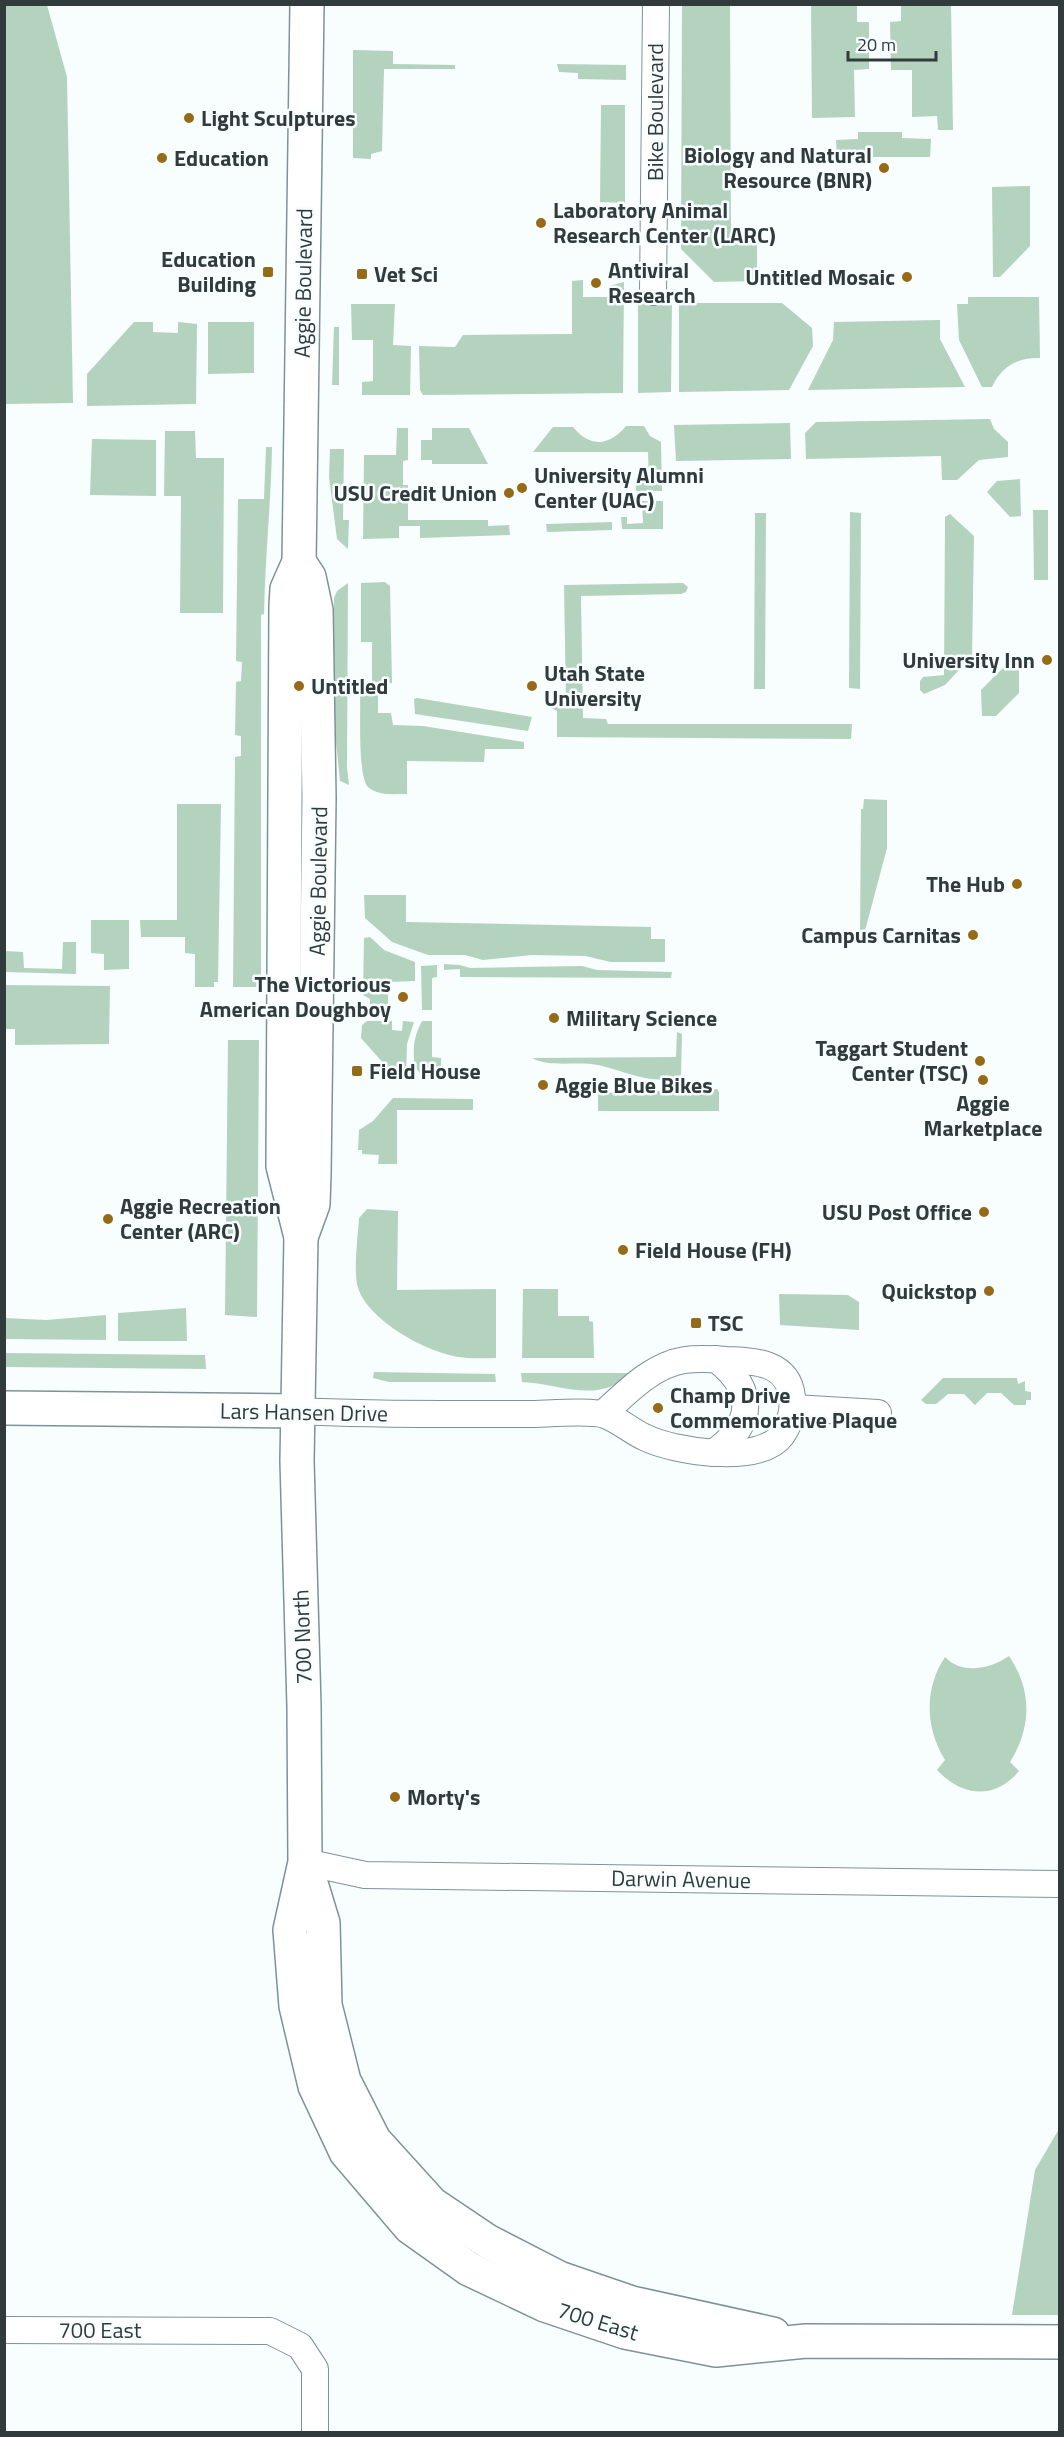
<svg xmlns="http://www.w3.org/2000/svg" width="1064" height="2437" viewBox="0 0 1064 2437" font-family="'Titillium Web',sans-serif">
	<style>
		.green { fill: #b3d3bf }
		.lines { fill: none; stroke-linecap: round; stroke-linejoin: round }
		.street-casing { stroke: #7e9397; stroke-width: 28 }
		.secondary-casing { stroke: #7e9397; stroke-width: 36 }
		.street { stroke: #fff; stroke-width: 26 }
		.secondary { stroke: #fff; stroke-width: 33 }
		.poi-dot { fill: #956b17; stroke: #f8fdfd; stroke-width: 2 }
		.labels { text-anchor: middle; stroke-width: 5; stroke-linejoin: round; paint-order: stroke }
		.street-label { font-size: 22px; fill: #323b3c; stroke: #f8fdfd }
		.poi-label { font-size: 22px; font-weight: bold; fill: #323b3c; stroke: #f8fdfd; text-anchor: start }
	</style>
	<rect width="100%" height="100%" fill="#f8fdfd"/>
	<g class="green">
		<path d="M 4,5 L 47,5 L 67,77 L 73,403 L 5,404 Z"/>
		<path d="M 682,5 L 730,5 L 731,244 L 757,245 L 757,281 L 714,282 L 681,249 Z"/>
		<path d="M 811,5 L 857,5 L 857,22 L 869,22 L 869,69 L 854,70 L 855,117 L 812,118 Z"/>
		<path d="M 901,5 L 951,5 L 953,130 L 938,130 L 937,116 L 912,117 L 912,70 L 891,70 L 890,22 L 901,21 Z"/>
		<path d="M 353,50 L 393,51 L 393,64 L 455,65 L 455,69 L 384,69 L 382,151 L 371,154 L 371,159 L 353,158 Z"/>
		<path d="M 557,64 L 626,65 L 626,80 L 578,79 L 578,73 L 559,72 Z"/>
		<path d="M 601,105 L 625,105 L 625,203 L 600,202 Z"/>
		<path d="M 858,132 L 902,132 L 902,138 L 931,139 L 930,157 L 837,157 L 836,140 L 858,139 Z"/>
		<path d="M 1030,186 L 1030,246 L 1000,277 L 993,277 L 992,187 Z"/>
		<path d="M 583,280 L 583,297 L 609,297 L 609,286 L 624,282 L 623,393 L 423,395 L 420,390 L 419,346 L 455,347 L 463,335 L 572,334 L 572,281 Z"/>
		<path d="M 968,297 L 1039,297 L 1040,358 C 1018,357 1001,367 992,387 L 982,387 L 959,340 L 957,304 L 968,304 Z"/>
		<path d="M 672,299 L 671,392 L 638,393 L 638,300 Z"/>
		<path d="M 679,303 L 782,303 L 812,328 L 813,346 L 789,390 L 679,392 Z"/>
		<path d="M 351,304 L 395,304 L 393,345 L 411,346 L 410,395 L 362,395 L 362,382 L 373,381 L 373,340 L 352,340 Z"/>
		<path d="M 940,320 L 940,339 L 965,387 L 808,390 L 833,340 L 834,322 Z"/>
		<path d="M 134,322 L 153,322 L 153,332 L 178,333 L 178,322 L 197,324 L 196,404 L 87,406 L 87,374 Z"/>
		<path d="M 208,322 L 254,322 L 254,373 L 208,374 Z"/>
		<path d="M 334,327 L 339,327 L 339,385 L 332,385 Z"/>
		<path d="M 990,419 L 994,429 L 1008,442 L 1008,457 L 979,460 L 957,480 L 942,480 L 941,456 L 806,459 L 805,433 L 816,422 Z"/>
		<path d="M 790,423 L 791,459 L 676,461 L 674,425 Z"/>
		<path d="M 626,426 L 644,426 L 650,436 L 661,442 L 662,491 L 636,491 L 636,482 L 649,482 L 648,452 L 533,452 L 553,427 L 573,427 C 590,448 610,446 626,426 Z"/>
		<path d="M 397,428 L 408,428 L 408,460 L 403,461 L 403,485 L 408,485 L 408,520 L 488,520 L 488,526 L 509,525 L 510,535 L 420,538 L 420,526 L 399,526 L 399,538 L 363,539 L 364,455 L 396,455 Z"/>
		<path d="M 432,428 L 469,428 L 488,464 L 432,464 L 432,460 L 421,460 L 421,440 L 432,440 Z"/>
		<path d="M 165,431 L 195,431 L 196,458 L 224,458 L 223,613 L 180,613 L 181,496 L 164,496 Z"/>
		<path d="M 92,439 L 156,440 L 156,496 L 90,495 Z"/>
		<path d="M 266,447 L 272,447 C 271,503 265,558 264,614 L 261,615 L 261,987 L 233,987 L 235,757 L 241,756 L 241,736 L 235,735 L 236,682 L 241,681 L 242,662 L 236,661 L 238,499 L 264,499 Z"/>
		<path d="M 330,449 L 344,449 L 343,520 L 349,520 L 348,549 L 337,539 L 329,477 Z"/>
		<path d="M 1020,479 L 1021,516 L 1010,517 L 987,492 L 997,481 Z"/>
		<path d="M 642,501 L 663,501 L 663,529 L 622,529 L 621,517 L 627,517 L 627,524 L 643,523 Z"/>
		<path d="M 1033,510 L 1048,510 L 1048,580 L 1034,580 Z"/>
		<path d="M 850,512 L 861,513 L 860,689 L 849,688 Z"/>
		<path d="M 755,513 L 766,513 L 765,689 L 754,689 Z"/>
		<path d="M 950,514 L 974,536 L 972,656 L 945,685 L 924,694 L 920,690 L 920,681 L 923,677 L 944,675 L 945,524 L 945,517 Z"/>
		<path d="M 612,522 L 612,530 L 547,532 L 546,524 Z"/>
		<path d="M 348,583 L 347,768 L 349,785 L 340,781 L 333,713 L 334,598 L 337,591 Z"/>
		<path d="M 361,583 L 385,582 L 390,586 L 392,683 L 372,683 L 372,642 L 361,642 Z"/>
		<path d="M 683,583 L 688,587 L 686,592 L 681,594 L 581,596 L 583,718 L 606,719 L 608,724 L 852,724 L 851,739 L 557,737 L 557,711 L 546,705 L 566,703 L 564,585 Z"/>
		<path d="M 1011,660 L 1019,660 L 1019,693 L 996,716 L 982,716 L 981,690 Z"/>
		<path d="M 360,695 L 378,695 L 378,713 L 391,713 L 393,725 L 423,726 L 524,742 L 524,749 L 485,749 L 484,762 L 407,761 L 407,794 C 395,794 380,796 369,788 C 357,779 361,712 360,695 Z"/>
		<path d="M 417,698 L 532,717 L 528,731 L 415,714 L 414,699 Z"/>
		<path d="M 864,799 L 887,800 L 887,848 L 863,938 L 860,935 L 861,809 L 863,809 Z"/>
		<path d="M 177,804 L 221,804 L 218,982 L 214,982 L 214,987 L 195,987 L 195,954 L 185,953 L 185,937 L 141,937 L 140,920 L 177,920 Z"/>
		<path d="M 364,895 L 406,895 L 406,922 L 651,927 L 651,939 L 665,939 L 665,962 L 611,962 L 585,956 L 532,955 L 483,960 L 465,955 L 428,955 L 392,942 L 365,918 Z"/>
		<path d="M 91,920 L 129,920 L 129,969 L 104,970 L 104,954 L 91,953 Z"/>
		<path d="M 370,937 L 384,950 L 415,962 L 415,981 L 388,982 L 388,1008 L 370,1008 L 370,999 L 363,995 L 364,938 Z"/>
		<path d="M 63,942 L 76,942 L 76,974 L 5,972 L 5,951 L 23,952 L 24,968 L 62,969 Z"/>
		<path d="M 444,964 L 460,965 L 470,968 L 582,966 L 597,970 L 672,972 L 671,978 L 460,977 L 460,969 L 444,970 Z"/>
		<path d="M 437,965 L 437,977 L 432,978 L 432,1010 L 422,1010 L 421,966 Z"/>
		<path d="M 5,985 L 110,986 L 109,1044 L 15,1045 L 15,1029 L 5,1029 Z"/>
		<path d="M 367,1021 L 392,1021 L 392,1030 L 402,1031 L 403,1021 L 414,1022 L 407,1044 L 406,1075 L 393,1074 L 361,1038 L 362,1025 Z"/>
		<path d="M 422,1021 L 432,1021 L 432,1057 L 441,1058 L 441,1075 L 472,1075 L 473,1077 C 453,1078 414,1087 414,1058 C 413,1043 415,1035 422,1021 Z"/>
		<path d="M 677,1032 L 682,1034 L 681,1075 C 652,1089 620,1067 591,1064 C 571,1062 550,1067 532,1058 L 676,1057 Z"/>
		<path d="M 228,1040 L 259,1040 L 257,1317 L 225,1315 Z"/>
		<path d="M 717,1089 L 719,1092 L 719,1111 L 598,1111 L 598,1093 Z"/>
		<path d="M 393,1098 L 473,1099 L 473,1110 L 397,1110 L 397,1164 L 378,1164 L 379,1155 L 362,1154 L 362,1150 L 358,1150 L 359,1130 L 373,1121 Z"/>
		<path d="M 367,1209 L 398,1211 L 397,1290 L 496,1289 L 496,1358 C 484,1358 470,1359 459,1357 C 426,1352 369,1321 358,1288 C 353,1272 358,1236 359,1218 Z"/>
		<path d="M 523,1289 L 558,1289 L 558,1316 L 589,1316 L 589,1321 L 593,1322 L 594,1358 L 522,1358 Z"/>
		<path d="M 779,1294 L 848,1295 L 859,1302 L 859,1330 L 780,1325 Z"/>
		<path d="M 186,1308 L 187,1341 L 118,1341 L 118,1313 Z"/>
		<path d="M 106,1315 L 106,1340 L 5,1339 L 5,1318 L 46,1320 Z"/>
		<path d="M 5,1353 L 205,1355 L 206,1369 L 5,1367 Z"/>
		<path d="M 374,1372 L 495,1374 L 496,1382 L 389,1382 L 373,1378 Z"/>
		<path d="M 521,1373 L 631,1373 C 598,1405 563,1384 522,1382 Z"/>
		<path d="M 943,1378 L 1017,1378 L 1018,1384 L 1025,1381 L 1025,1391 L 1031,1392 L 1031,1400 L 1026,1400 L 1026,1405 L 1014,1405 L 1001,1393 L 987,1393 L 975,1405 L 964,1394 L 948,1394 L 936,1404 L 926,1404 L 921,1400 Z"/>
		<path d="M 1009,1656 C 1032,1690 1032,1727 1010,1762 L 1019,1771 C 995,1800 962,1797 937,1770 L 945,1760 C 925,1727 924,1689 945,1657 C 962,1675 991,1669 1009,1656 Z"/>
		<path d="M 1059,2129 L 1059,2315 L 1012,2315 L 1035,2170 Z"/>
	</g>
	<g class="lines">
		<defs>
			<g id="street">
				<path d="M 653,292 L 656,4"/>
				<path d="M 794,1408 L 878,1413"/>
				<path d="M 297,1411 C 374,1415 451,1414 528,1414 C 545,1414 592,1410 605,1415 C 619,1420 631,1431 644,1437 C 674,1452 760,1465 782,1435 C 790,1422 794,1412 792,1397 C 788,1362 755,1361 726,1360 C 713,1359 698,1358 685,1360 C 652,1365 627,1392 603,1414"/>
				<path d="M 713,1453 C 755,1424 756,1390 716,1359"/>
				<path d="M 305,1862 L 365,1875 L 1060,1884"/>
				<path d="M 4,2330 L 270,2331 L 300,2346 L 315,2369 L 315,2432"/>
			</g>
			<g id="secondary">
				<path d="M 307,4 L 299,562 L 287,589 L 286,606 L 283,1166 L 301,1237 L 297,1461 L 304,1706 L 305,1862 L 290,1930 L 296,2006 L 315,2086 L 346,2152 L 410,2227 L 469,2269 L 545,2305 L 625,2332 L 716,2350 L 806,2341 L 1060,2342"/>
				<path d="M 299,562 L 309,577 L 316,610 L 319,798 L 314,1174 L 313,1204 L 301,1237"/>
				<path d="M 4,1408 L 297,1411"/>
				<path d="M 306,1867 L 323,1923 L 325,2005 L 344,2081 L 374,2140 L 432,2204 L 487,2241 L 559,2278 L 632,2303 L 773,2334"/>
			</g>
		</defs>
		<use href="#street" class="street-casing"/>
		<use href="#secondary" class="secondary-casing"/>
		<use href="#street" class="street"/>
		<use href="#secondary" class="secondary"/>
	</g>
	<g class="poi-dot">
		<circle cx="189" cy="118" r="6"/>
		<circle cx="162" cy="158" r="6"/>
		<circle cx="884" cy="168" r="6"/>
		<circle cx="541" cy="223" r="6"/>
		<rect x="262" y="266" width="12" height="12" rx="3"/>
		<rect x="356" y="268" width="12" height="12" rx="3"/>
		<circle cx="907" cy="277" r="6"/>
		<circle cx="596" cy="283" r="6"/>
		<circle cx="522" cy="488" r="6"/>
		<circle cx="509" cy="493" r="6"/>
		<circle cx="1047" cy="660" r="6"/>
		<circle cx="299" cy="686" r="6"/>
		<circle cx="532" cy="686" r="6"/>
		<circle cx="1017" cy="884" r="6"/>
		<circle cx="973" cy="935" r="6"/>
		<circle cx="403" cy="997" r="6"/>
		<circle cx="554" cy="1018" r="6"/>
		<circle cx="980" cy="1061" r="6"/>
		<rect x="351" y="1065" width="12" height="12" rx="3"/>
		<circle cx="983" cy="1080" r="6"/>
		<circle cx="543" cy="1085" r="6"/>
		<circle cx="984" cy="1212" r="6"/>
		<circle cx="108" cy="1219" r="6"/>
		<circle cx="623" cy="1250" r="6"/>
		<circle cx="989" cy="1291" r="6"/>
		<rect x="690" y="1317" width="12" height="12" rx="3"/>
		<circle cx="658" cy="1408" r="6"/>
		<circle cx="395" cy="1797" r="6"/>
	</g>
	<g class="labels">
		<g class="street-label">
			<text transform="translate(655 112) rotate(-90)" y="8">Bike Boulevard</text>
			<text transform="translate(303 283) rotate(-89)" y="8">Aggie Boulevard</text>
			<text transform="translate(318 881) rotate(-89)" y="8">Aggie Boulevard</text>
			<text transform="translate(304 1412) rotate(1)" y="8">Lars Hansen Drive</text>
			<text transform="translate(302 1637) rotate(-92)" y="8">700 North</text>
			<text transform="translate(681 1879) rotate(1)" y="8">Darwin Avenue</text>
			<text transform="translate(598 2321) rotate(17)" y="8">700 East</text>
			<text x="100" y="2338">700 East</text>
		</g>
		<g class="poi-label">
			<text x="201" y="126">Light Sculptures</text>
			<text x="872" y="163" text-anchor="end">Biology and Natural<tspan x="872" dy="25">Resource (BNR)</tspan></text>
			<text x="174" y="166">Education</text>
			<text x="553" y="218">Laboratory Animal<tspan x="553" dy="25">Research Center (LARC)</tspan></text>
			<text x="256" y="267" text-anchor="end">Education<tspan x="256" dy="25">Building</tspan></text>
			<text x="608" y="278">Antiviral<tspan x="608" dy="25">Research</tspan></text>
			<text x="374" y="282">Vet Sci</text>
			<text x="895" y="285" text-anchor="end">Untitled Mosaic</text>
			<text x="534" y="483">University Alumni<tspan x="534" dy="25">Center (UAC)</tspan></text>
			<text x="497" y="501" text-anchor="end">USU Credit Union</text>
			<text x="1035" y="668" text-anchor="end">University Inn</text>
			<text x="544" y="681">Utah State<tspan x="544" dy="25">University</tspan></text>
			<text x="311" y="694">Untitled</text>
			<text x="1005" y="892" text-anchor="end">The Hub</text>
			<text x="961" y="943" text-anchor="end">Campus Carnitas</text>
			<text x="391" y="992" text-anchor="end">The Victorious<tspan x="391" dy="25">American Doughboy</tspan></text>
			<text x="566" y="1026">Military Science</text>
			<text x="968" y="1056" text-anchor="end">Taggart Student<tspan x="968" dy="25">Center (TSC)</tspan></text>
			<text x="369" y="1079">Field House</text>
			<text x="555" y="1093">Aggie Blue Bikes</text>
			<text x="983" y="1111" text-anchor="middle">Aggie<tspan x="983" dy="25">Marketplace</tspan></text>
			<text x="120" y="1214">Aggie Recreation<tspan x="120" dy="25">Center (ARC)</tspan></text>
			<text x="972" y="1220" text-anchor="end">USU Post Office</text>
			<text x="635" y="1258">Field House (FH)</text>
			<text x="977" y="1299" text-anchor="end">Quickstop</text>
			<text x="708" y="1331">TSC</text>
			<text x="670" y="1403">Champ Drive<tspan x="670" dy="25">Commemorative Plaque</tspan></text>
			<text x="407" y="1805">Morty's</text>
		</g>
	</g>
	<rect width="1064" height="2437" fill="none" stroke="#323b3c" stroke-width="12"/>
	<path d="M848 51v9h88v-9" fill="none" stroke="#323b3c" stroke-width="3"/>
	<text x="857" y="51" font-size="18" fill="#323b3c" stroke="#f8fdfd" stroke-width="4.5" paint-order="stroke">20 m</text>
</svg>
